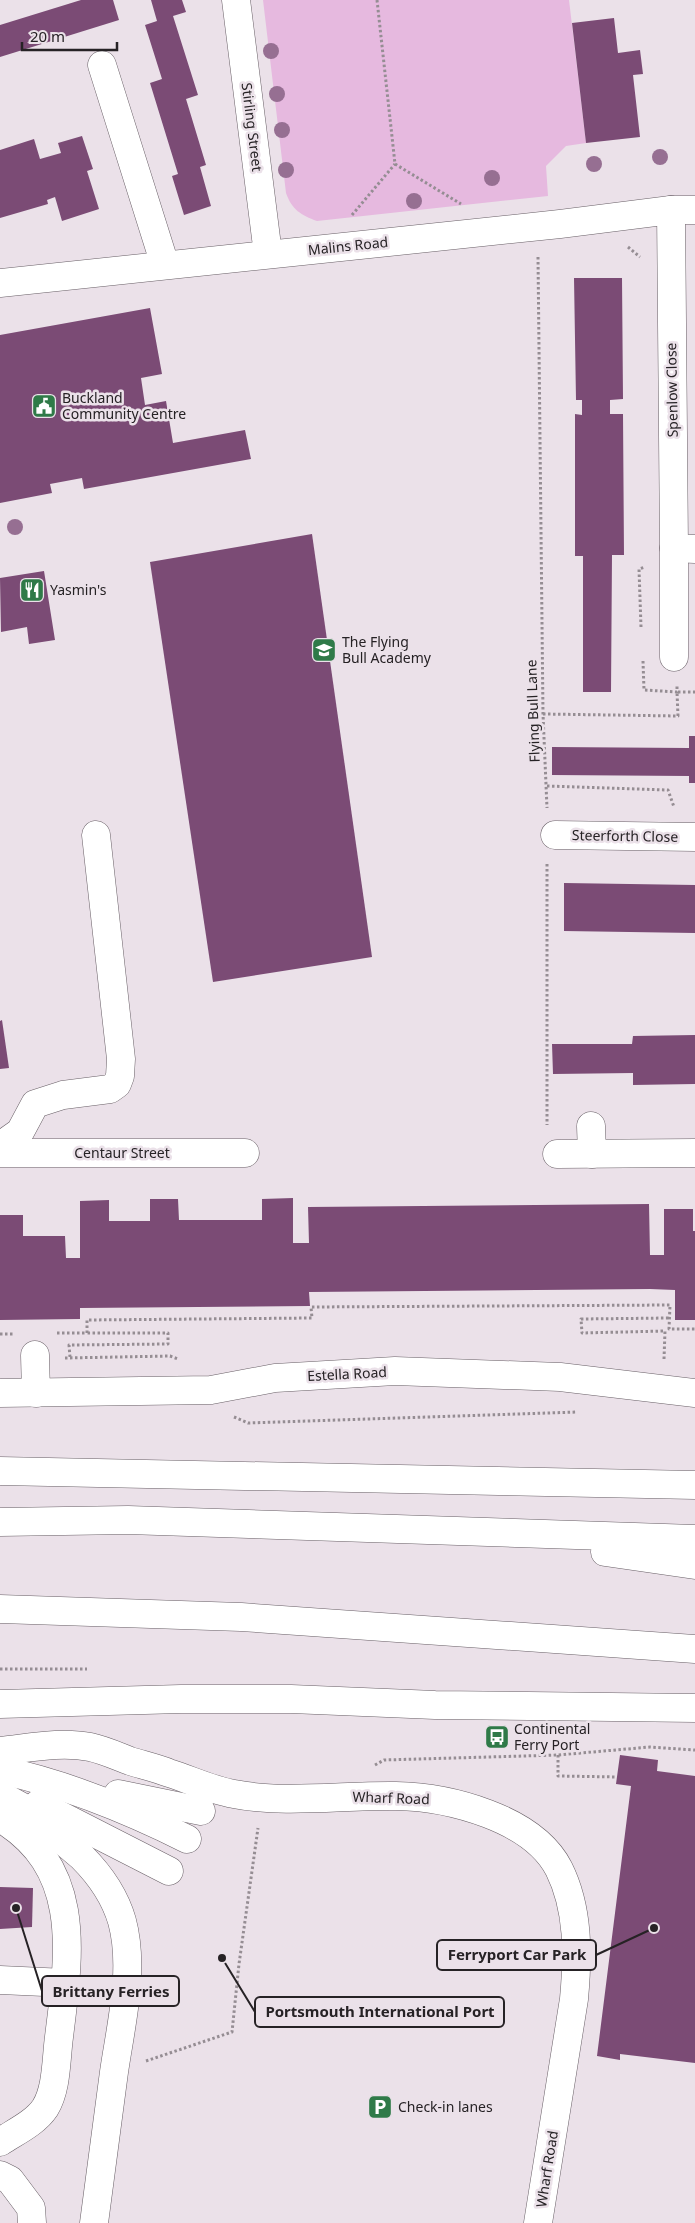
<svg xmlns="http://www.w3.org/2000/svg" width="695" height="2223" viewBox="0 0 695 2223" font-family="'Noto Sans',sans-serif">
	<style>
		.green { fill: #e6b9df }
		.building { fill: #7b4b75 }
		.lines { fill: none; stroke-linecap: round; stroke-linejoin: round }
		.minor-casing { stroke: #685f66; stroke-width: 29 }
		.major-casing { stroke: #685f66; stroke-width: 29 }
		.highway-casing { stroke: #685f66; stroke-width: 29 }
		.path { stroke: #958d93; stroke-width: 3; stroke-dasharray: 2.5 2.5; stroke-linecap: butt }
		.minor { stroke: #fff; stroke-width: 28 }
		.major { stroke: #fff; stroke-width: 28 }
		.highway { stroke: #fff; stroke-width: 28 }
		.tree { fill: #966f92 }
		.labels { text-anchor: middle; stroke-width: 5; stroke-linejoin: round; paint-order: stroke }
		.street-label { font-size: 14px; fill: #262225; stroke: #ebe1e9 }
		.poi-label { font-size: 14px; fill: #262225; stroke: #ebe1e9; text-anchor: start }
		.leader { fill: none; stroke: #262225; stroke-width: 2 }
		.callout-dot { fill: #262225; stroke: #ebe1e9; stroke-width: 2 }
		.callout { fill: #ebe1e9; stroke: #262225; stroke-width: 2 }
		.callout-label { font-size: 15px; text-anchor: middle; font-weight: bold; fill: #262225 }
	</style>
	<rect width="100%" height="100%" fill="#ebe1e9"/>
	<path class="green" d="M 263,0 L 569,0 L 586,143 L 566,146 L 546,166 L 548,196 L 317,221 C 301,215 292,210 286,193 Z"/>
	<g class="building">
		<path d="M 81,0 L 113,0 L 119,20 L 0,57 L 0,25 Z"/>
		<path d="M 151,0 L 182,0 L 186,12 L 173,16 L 198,95 L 186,99 L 206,165 L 200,167 L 211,206 L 184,215 L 172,176 L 178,174 L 150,83 L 162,79 L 145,25 L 157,21 Z"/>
		<path d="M 614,18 L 618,53 L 640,50 L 643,74 L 633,75 L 640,137 L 586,143 L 572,23 Z"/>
		<path d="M 82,136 L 93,169 L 87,171 L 99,209 L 62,221 L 55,197 L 47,200 L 48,204 L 0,218 L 0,150 L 34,139 L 40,159 L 61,153 L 58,143 Z"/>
		<path d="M 574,278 L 622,278 L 623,399 L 610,400 L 610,414 L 623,414 L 624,555 L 612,555 L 611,692 L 583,692 L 583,556 L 575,556 L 575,414 L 582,415 L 582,400 L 576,400 Z"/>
		<path d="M 150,308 L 162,374 L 141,378 L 145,405 L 166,401 L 173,443 L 245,430 L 251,459 L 84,489 L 82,478 L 50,484 L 52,493 L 0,503 L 0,335 Z"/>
		<path d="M 312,534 L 372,957 L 213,982 L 150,562 Z"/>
		<path d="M 44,571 L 55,640 L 29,644 L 27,627 L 1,632 L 0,578 Z"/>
		<path d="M 689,736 L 695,736 L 695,783 L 689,783 L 689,776 L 552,775 L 552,747 L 689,748 Z"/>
		<path d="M 564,883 L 695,885 L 695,933 L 564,931 Z"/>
		<path d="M 2,1020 L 9,1068 L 0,1069 L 0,1021 Z"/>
		<path d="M 695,1035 L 695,1084 L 633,1085 L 633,1073 L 553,1074 L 552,1044 L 632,1044 L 633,1036 Z"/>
		<path d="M 293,1198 L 293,1243 L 309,1243 L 308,1207 L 649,1204 L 650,1255 L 664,1255 L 664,1209 L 693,1209 L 693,1231 L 695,1231 L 695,1320 L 675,1320 L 675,1290 L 650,1289 L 309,1292 L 310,1306 L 80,1308 L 80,1319 L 0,1320 L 0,1215 L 23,1215 L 23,1236 L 65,1236 L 66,1258 L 80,1258 L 80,1201 L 109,1200 L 109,1221 L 150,1221 L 150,1199 L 178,1199 L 179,1220 L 262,1220 L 262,1199 Z"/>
		<path d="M 620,1755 L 658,1760 L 657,1771 L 695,1776 L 695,2063 L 620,2054 L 620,2060 L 597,2056 L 631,1786 L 616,1784 Z"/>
		<path d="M 0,1887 L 33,1888 L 32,1927 L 0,1929 Z"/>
	</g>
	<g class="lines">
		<defs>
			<g id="minor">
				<path d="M 236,0 L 268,254"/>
				<path d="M 102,65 L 165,265"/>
				<path d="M 671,210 L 674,548 L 695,549"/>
				<path d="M 0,283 L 560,224 L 671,210 L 695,210"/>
				<path d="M 674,548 L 674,657"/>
				<path d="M 555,835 L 695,837"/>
				<path d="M 591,1126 L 592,1154"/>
				<path d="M 0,1146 L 20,1132 L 35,1104 L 63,1095 L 110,1089 L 117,1084 L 120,1076 L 121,1059 L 96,835"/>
				<path d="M 0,1153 L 245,1153"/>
				<path d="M 557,1154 L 695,1153"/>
				<path d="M 35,1355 L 36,1393"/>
				<path d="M 0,1393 L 211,1390 L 275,1378 L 395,1371 L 560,1377 L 695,1393"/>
				<path d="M 0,1751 C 29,1748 61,1741 90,1747 C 104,1750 117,1756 130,1761 C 143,1765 156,1768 169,1773 C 191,1780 211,1790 234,1794 C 284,1804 345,1795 396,1796 C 449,1797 533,1818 559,1869 C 579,1909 578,1956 574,1999 L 538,2223"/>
				<path d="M 0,1770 C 66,1784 127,1809 187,1839"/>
				<path d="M 118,1794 L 201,1811"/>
				<path d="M 0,1795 L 24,1808 L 82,1857 C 99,1874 115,1897 122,1921 C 135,1969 121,2024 114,2072 C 107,2122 101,2173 94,2223"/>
				<path d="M 38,1804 L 169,1871"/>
				<path d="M 0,1818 C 84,1868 69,1955 59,2037 C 56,2059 57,2089 45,2108 C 35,2123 15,2132 0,2142"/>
				<path d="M 0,1980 L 66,1983"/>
				<path d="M 0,2175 L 10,2180 L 31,2208 L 32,2223"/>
			</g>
			<g id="major">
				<path d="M 0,1471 L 695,1485"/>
				<path d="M 0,1704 L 181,1699 L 291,1699 L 435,1705 L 695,1708"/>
			</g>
			<g id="highway">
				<path d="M 0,1522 L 128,1520 L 695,1539"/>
				<path d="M 605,1552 L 695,1565"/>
				<path d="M 0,1609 L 241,1617 L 695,1649"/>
			</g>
		</defs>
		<use href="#minor" class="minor-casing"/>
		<use href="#major" class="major-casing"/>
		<use href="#highway" class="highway-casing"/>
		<g class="path">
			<path d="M 377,0 L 395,164 L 461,204"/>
			<path d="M 352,215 L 395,164"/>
			<path d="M 628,247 L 640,257"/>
			<path d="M 538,257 L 543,714 L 547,808"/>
			<path d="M 641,627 L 639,569 L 645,567"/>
			<path d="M 643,661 L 644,690 L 677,692 L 677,686"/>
			<path d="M 543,714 L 678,716 L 677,692 L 695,692"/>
			<path d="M 547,786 L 668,790 L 674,807"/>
			<path d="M 547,864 L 547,1125"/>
			<path d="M 57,1333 L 87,1333 L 87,1320 L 312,1318 L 311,1307 L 670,1305 L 669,1329 L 695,1329"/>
			<path d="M 0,1334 L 13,1334"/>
			<path d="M 70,1357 L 69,1345 L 168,1344 L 168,1333 L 87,1333"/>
			<path d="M 65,1358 L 170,1356 L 178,1359"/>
			<path d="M 664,1359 L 665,1331 L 582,1333 L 581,1319 L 669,1318"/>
			<path d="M 234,1417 L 248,1423 L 577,1412"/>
			<path d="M 0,1669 L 87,1669"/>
			<path d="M 558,1755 L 558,1776 L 617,1777"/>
			<path d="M 375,1765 L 384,1760 L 558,1755 L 650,1747 L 695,1750"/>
			<path d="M 146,2061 L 232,2032 L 239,1964 L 258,1828"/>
		</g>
		<use href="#minor" class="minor"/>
		<use href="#major" class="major"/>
		<use href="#highway" class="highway"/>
	</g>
	<g class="tree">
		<circle cx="271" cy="51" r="8"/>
		<circle cx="277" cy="94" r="8"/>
		<circle cx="282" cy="130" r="8"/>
		<circle cx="660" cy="157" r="8"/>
		<circle cx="594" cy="164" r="8"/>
		<circle cx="286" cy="170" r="8"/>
		<circle cx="492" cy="178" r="8"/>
		<circle cx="414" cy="201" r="8"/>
		<circle cx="15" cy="527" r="8"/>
	</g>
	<defs>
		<symbol id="civic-square" viewBox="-11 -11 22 22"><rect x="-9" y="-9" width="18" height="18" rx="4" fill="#2f7a48" stroke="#ebe1e9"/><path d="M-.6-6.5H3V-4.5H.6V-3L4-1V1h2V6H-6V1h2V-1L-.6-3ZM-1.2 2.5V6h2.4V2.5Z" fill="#fff"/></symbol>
		<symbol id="restaurant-square" viewBox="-11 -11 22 22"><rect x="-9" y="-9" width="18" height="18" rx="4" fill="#2f7a48" stroke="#ebe1e9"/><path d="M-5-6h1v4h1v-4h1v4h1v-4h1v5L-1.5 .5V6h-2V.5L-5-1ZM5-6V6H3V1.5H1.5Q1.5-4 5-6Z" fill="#fff"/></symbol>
		<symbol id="school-square" viewBox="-11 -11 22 22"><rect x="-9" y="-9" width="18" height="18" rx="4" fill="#2f7a48" stroke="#ebe1e9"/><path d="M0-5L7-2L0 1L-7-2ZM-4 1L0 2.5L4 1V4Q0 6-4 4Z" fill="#fff"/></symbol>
		<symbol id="bus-square" viewBox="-11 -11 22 22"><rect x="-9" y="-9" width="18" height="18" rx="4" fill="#2f7a48" stroke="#ebe1e9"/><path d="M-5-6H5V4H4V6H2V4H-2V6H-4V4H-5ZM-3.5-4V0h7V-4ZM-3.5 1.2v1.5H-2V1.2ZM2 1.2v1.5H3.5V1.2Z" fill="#fff"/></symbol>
		<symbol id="parking-square" viewBox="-11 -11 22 22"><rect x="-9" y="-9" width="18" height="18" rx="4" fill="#2f7a48" stroke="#ebe1e9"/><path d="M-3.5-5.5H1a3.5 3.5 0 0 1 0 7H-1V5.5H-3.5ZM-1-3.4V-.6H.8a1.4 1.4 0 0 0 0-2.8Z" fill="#fff"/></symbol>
	</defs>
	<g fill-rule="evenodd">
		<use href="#civic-square" x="30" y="392" width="28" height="28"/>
		<use href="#restaurant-square" x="18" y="576" width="28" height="28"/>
		<use href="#school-square" x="310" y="636" width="28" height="28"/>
		<use href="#bus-square" x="483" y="1723" width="28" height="28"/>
		<use href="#parking-square" x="366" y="2093" width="28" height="28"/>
	</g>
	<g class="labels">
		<g class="street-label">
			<text transform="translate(252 127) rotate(83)" y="5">Stirling Street</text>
			<text transform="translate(348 246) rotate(-6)" y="5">Malins Road</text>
			<text transform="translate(672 390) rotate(-91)" y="5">Spenlow Close</text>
			<text transform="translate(533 711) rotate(-92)" y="5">Flying Bull Lane</text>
			<text transform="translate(625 836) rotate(1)" y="5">Steerforth Close</text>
			<text x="122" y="1158">Centaur Street</text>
			<text transform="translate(347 1374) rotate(-3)" y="5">Estella Road</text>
			<text transform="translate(391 1798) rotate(2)" y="5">Wharf Road</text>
			<text transform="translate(547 2169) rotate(-81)" y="5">Wharf Road</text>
		</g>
		<g class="poi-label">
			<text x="62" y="403">Buckland<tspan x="62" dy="16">Community Centre</tspan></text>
			<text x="50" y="595">Yasmin's</text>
			<text x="342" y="647">The Flying<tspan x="342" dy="16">Bull Academy</tspan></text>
			<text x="514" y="1734">Continental<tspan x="514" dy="16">Ferry Port</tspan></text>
			<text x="398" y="2112">Check-in lanes</text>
		</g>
	</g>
	<path class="leader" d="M654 1928L596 1955M16 1908L42 1991M222 1958L255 2012"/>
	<g class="callout-dot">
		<circle cx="654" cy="1928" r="5"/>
		<circle cx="16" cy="1908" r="5"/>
		<circle cx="222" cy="1958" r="5"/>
	</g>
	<g class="callout">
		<rect x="437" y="1940" width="159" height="30" rx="5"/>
		<rect x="42" y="1976" width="137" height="30" rx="5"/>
		<rect x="255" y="1997" width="249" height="30" rx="5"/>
	</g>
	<g class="callout-label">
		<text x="517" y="1960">Ferryport Car Park</text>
		<text x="111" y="1997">Brittany Ferries</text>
		<text x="380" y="2017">Portsmouth International Port</text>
	</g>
	<path d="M22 42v8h95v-8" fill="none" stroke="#262225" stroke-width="2.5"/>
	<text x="30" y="42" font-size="15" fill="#262225" stroke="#ebe1e9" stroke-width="4" paint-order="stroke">20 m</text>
</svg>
